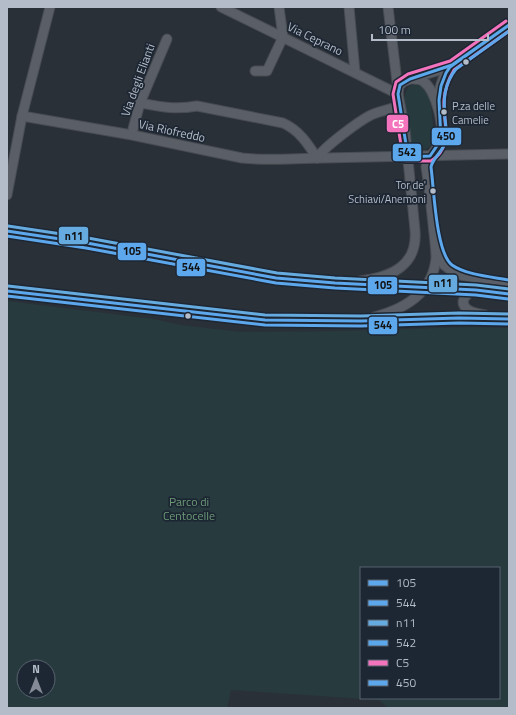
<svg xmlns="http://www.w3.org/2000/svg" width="516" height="715" viewBox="0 0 516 715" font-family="'Titillium Web',sans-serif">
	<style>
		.green { fill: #273a3e; fill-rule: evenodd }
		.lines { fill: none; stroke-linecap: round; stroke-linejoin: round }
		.minor-casing { stroke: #484c53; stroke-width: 11 }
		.major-casing { stroke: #484c55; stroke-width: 14 }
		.minor { stroke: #5a5e66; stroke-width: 9 }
		.major { stroke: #5c6168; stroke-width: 12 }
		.bus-1-casing { stroke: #1d2633; stroke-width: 6 }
		.bus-2-casing { stroke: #1d2633; stroke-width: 6 }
		.bus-3-casing { stroke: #1d2633; stroke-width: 6 }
		.bus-4-casing { stroke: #1d2633; stroke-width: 6 }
		.bus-5-casing { stroke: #1d2633; stroke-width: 6 }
		.bus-6-casing { stroke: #1d2633; stroke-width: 6 }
		.bus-1 { stroke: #5da7ec; stroke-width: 3 }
		.bus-2 { stroke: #5da7ec; stroke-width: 3 }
		.bus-3 { stroke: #66abdf; stroke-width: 3 }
		.bus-4 { stroke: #5aa8eb; stroke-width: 3 }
		.bus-5 { stroke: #f373bc; stroke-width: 3 }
		.bus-6 { stroke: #5da7ec; stroke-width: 3 }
		.bus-dot { fill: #b4bcc9; stroke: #1d2633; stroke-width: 1.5 }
		.labels { text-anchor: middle; stroke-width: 3.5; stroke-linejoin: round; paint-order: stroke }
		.bus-label { font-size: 11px; fill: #b4bcc9; stroke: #1d2633; text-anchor: start }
		.street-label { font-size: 12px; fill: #b4bcc9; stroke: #1d2633 }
		.park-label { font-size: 12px; fill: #6b9a76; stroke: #1d2633 }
		.line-badge { stroke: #1d2633; stroke-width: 1.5 }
		.badge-label { font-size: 11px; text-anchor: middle; font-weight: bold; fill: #fff }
		.pale-badge-label { font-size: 11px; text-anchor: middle; font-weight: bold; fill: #111 }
	</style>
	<rect width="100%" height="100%" fill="#2a3038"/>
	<g class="green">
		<path d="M 415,84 C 419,85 423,85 426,89 C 431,96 434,130 434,140 C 429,153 413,154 409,140 L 404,97 L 408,87 Z"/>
		<path d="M 7,301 L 154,319 L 180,325 L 242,332 L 339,331 L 470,327 L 509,328 L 509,708 L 388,708 L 379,700 L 231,690 L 227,708 L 7,708 ZM 361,568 L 499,568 L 499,698 L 361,698 ZM 24,667 L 48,667 L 48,691 L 24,691 Z"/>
	</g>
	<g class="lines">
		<defs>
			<g id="minor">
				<path d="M 221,7 L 398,94"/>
				<path d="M 349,7 L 355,72"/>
				<path d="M 388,7 L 398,90"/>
				<path d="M 255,71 L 267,71 L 283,37 L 279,7"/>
				<path d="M 140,103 C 161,107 175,110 197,106 L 283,123 C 299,130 308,144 317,158"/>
				<path d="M 439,104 C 438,90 442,77 451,66"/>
				<path d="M 22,116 L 132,135 L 242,158 C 269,161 296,158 324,158 C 385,157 447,155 509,154"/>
				<path d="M 133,129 L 140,103 L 167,39"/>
				<path d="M 317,158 C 324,147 359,121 371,115 C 380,111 391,109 400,106"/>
				<path d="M 7,195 L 22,116 L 50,7"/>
				<path d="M 437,251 L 444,265 L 456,274 L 509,285"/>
				<path d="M 360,281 C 391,277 418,266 415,230 L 405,130 L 398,94 L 399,86 L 403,82 L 410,79 L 440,70 L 452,65 L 509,25"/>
				<path d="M 475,290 C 467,293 458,301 467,309 C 471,313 480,314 485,315"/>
				<path d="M 374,317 C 405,309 433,293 436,258 C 436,247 434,235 433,224 C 431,205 429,186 426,167 C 427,156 438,150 441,140 C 444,126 436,91 424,82 C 421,79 417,79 412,79"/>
			</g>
			<g id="major">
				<path d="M 7,231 L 87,243 L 276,278 L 335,283 L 476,290 L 509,294"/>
				<path d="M 7,291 L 265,320 L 361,321 L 459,318 L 509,319"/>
			</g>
		</defs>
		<use href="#minor" class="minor-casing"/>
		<use href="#major" class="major-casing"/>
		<use href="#minor" class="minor"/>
		<use href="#major" class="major"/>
		<defs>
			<g id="bus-1">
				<path d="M 7,231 L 87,243 L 276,278 L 335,283 L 476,290 L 509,294"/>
				<path d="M 7,291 L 265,320 L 361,321 L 459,318 L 509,319"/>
			</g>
			<g id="bus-2">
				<path d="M 7,236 L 86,248 L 276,283 L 335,288 L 476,295 L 508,299"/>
				<path d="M 7,296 L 265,325 L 361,326 L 459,323 L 509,324"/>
			</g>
			<g id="bus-3">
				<path d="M 8,226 L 88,238 L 277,273 L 335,278 L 476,285 L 509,289"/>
				<path d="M 8,286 L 265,315 L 361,316 L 459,313 L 509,314"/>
			</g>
			<path id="bus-4" d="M 509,25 L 450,67 L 446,73 L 441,86 L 439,100 L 441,140 L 430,156 L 408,157 L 398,94 L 400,85 L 410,79 L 452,65 Z"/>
			<path id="bus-5" d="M 506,21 L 450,61 L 408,74 L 396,82 L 393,94 L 403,158 L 405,161 L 431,161 C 454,147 443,122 444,100 C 445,89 448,80 454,70 L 509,31"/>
			<path id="bus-6" d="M 509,31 L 456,69 C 444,84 443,100 445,119 C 446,126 447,133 446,140 C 444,151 433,157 431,167 C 434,189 436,253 452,265 C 466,275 493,277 509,280"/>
		</defs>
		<use href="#bus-1" class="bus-1-casing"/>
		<use href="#bus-2" class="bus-2-casing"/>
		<use href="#bus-3" class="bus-3-casing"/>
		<use href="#bus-4" class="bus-4-casing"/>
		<use href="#bus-5" class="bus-5-casing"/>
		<use href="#bus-6" class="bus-6-casing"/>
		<use href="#bus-1" class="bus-1"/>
		<use href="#bus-2" class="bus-2"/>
		<use href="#bus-3" class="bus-3"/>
		<use href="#bus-4" class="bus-4"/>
		<use href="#bus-5" class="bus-5"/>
		<use href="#bus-6" class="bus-6"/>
	</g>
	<g class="bus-dot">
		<circle cx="466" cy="62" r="3.5"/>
		<circle cx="444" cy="112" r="3.5"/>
		<circle cx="433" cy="191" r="3.5"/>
		<circle cx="188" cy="316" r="3.5"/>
	</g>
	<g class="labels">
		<g class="bus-label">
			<text x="452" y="110">P.za delle<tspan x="452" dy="14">Camelie</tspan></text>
			<text x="426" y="189" text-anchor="end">Tor de'<tspan x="426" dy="14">Schiavi/Anemoni</tspan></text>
		</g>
		<g class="street-label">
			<text transform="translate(315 39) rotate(26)" y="4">Via Ceprano</text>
			<text transform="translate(138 80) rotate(-70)" y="4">Via degli Elianti</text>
			<text transform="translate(172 131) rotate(12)" y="4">Via Riofreddo</text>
		</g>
		<g class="park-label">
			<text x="189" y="506">Parco di<tspan x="189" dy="14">Centocelle</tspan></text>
		</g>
	</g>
	<g class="line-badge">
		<rect x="386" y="114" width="23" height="19" rx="4" fill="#f373bc"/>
		<rect x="431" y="127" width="31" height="19" rx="4" fill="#5da7ec"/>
		<rect x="392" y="143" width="30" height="19" rx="4" fill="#5aa8eb"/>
		<rect x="58" y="226" width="31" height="19" rx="4" fill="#66abdf"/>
		<rect x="117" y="242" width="30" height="19" rx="4" fill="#5da7ec"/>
		<rect x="176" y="258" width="30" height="19" rx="4" fill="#5da7ec"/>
		<rect x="428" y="274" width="30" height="19" rx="4" fill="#66abdf"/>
		<rect x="367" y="276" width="31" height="19" rx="4" fill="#5da7ec"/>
		<rect x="368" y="316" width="30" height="19" rx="4" fill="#5da7ec"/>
	</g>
	<g class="badge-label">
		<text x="398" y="128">C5</text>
	</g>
	<g class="pale-badge-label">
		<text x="446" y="140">450</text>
		<text x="407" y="156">542</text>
		<text x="74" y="240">n11</text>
		<text x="132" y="255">105</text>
		<text x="191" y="271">544</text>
		<text x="443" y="287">n11</text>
		<text x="383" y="289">105</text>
		<text x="383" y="329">544</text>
	</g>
	<rect width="516" height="715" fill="none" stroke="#b4bcc9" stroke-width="16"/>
	<rect x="360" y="567" width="140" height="132" fill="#1d2633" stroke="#59626f"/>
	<rect x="368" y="580" width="20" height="6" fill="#5da7ec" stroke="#59626f"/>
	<text x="396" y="587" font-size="12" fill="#b4bcc9">105</text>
	<rect x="368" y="600" width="20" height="6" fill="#5da7ec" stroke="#59626f"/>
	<text x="396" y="607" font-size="12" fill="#b4bcc9">544</text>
	<rect x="368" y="620" width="20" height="6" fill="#66abdf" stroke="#59626f"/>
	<text x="396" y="627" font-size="12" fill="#b4bcc9">n11</text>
	<rect x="368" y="640" width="20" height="6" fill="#5aa8eb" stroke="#59626f"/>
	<text x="396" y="647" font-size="12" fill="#b4bcc9">542</text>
	<rect x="368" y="660" width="20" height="6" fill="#f373bc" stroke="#59626f"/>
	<text x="396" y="667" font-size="12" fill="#b4bcc9">C5</text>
	<rect x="368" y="680" width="20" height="6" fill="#5da7ec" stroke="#59626f"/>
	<text x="396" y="687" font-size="12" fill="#b4bcc9">450</text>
	<g transform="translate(36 679)"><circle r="19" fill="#1d2633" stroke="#59626f"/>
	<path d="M0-3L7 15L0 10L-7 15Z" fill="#848b96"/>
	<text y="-6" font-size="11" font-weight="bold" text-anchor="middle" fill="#b4bcc9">N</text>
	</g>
	<path d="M372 34v6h116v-6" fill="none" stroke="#b4bcc9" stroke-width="2"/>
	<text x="378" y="34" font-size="12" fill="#b4bcc9" stroke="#1d2633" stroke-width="3" paint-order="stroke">100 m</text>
</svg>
